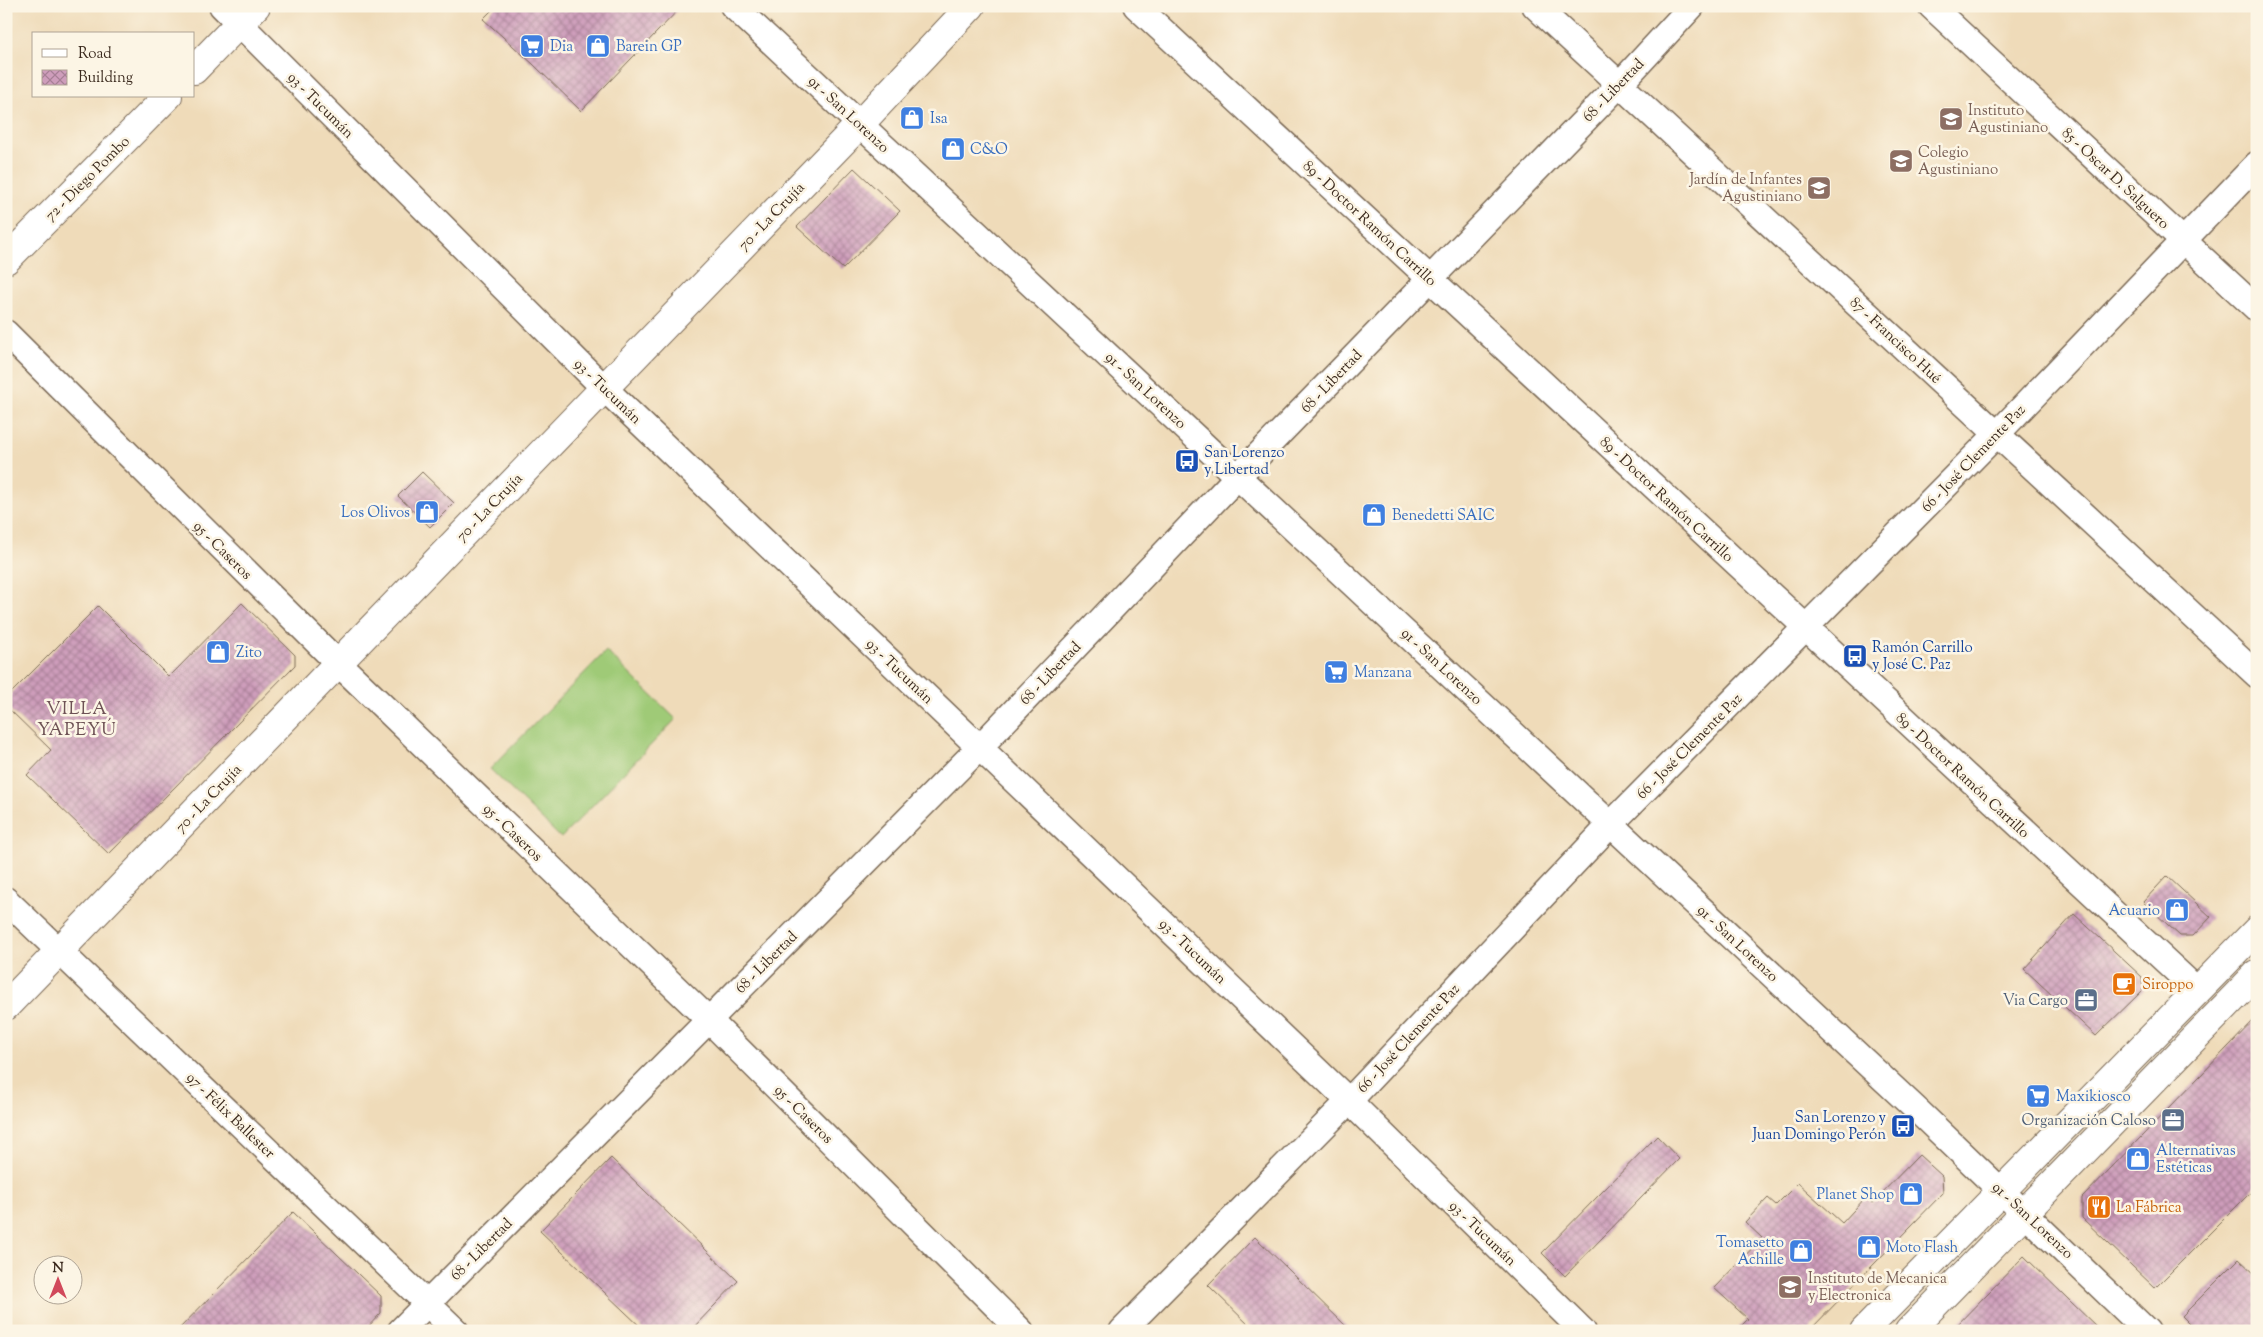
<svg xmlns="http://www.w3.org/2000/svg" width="2263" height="1337" viewBox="0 0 2263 1337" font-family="'Sorts Mill Goudy',serif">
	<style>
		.grass { fill: #9fca77; stroke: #6d7a4a }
		.building { fill: url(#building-cross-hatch) }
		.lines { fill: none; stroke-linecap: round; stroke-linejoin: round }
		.minor-casing { stroke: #7a6854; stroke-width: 28 }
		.tertiary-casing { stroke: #7a6854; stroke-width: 30 }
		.secondary-casing { stroke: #7a6854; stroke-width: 30 }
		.minor { stroke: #fff; stroke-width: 25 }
		.tertiary { stroke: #fff; stroke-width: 28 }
		.secondary { stroke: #fff; stroke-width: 28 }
		.labels { text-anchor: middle; stroke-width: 5; stroke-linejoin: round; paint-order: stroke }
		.shop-label { font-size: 15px; fill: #366cbe; stroke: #fcf5e5; text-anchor: start }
		.street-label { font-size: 15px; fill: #3b2a1e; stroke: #fcf5e5 }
		.education-label { font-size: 15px; fill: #785e54; stroke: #fcf5e5; text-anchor: start }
		.transit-label { font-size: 15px; fill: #164399; stroke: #fcf5e5; text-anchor: start }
		.food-label { font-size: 15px; fill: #c56008; stroke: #fcf5e5; text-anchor: start }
		.service-label { font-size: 15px; fill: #4e5e75; stroke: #fcf5e5; text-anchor: end }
		.quarter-label { font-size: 18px; letter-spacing: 1px; fill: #6e5255; stroke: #fcf5e5 }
	</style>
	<defs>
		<pattern id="building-cross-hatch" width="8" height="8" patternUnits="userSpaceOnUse" patternTransform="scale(1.25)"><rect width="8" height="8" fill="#ce9dbb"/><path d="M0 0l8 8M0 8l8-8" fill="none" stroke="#a88097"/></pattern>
	</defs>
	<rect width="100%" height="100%" fill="#fcf5e5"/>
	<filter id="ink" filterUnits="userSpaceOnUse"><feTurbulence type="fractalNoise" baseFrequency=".02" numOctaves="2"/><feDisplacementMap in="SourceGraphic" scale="10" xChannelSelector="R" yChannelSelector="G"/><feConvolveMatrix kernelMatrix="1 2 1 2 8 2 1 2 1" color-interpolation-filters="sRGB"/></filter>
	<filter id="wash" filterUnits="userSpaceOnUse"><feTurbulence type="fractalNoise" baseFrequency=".0096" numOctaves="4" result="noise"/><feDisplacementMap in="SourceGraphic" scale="20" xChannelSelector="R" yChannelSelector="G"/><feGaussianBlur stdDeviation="1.12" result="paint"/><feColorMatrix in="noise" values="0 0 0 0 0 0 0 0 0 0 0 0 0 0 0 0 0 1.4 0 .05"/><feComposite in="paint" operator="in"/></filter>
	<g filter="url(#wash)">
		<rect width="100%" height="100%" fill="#efdbb9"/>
		<path class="grass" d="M 606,651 L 676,719 L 561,838 L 490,769 Z"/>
		<g id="blocks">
			<g class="building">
				<path d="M 496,6 L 682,6 L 581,111 L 533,64 L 483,19 Z"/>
				<path d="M 854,168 L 900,211 L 843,269 L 797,227 Z"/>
				<path d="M 422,472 L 454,503 L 430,527 L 398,496 Z"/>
				<path d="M 242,603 L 295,655 L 295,665 L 109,854 L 27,775 L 51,750 L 6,706 L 6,698 L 98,606 L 169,677 Z"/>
				<path d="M 2167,876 L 2211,917 L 2193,936 L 2180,936 L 2143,902 Z"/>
				<path d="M 2074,914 L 2142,977 L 2143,990 L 2096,1036 L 2024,969 Z"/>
				<path d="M 2257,1017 L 2257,1186 L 2155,1288 L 2082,1218 L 2082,1198 Z"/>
				<path d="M 1657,1136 L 1679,1159 L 1565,1276 L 1542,1253 Z"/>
				<path d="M 1919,1155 L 1942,1176 L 1943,1193 L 1809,1331 L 1736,1331 L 1748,1319 L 1714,1288 L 1762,1238 L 1745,1222 L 1768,1198 L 1776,1205 L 1798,1183 L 1842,1223 L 1866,1197 L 1872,1203 Z"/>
				<path d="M 611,1158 L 738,1281 L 690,1331 L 645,1331 L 540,1231 Z"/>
				<path d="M 293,1212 L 381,1296 L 381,1313 L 364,1331 L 177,1331 Z"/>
				<path d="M 1255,1237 L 1290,1271 L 1351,1331 L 1255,1331 L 1208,1285 Z"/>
				<path d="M 2024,1256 L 2069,1300 L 2101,1331 L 1951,1331 Z"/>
				<path d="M 2239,1259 L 2257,1276 L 2257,1331 L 2197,1331 L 2182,1316 Z"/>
			</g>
		</g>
	</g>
	<g filter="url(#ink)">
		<use href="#blocks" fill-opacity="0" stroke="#7a6854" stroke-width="1"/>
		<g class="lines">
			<defs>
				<g id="minor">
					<path d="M 222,6 L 604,388 L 1349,1101 L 1583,1331"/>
					<path d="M 733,6 L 1919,1112 L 2147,1331"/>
					<path d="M 1136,6 L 2198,991"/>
					<path d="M 1535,6 L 2257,675"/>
					<path d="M 1931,6 L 2257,309"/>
					<path d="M 6,333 L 338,663 L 709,1020 L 1021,1331"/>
					<path d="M 6,900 L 456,1331"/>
					<path d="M 400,1331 L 980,747 L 1238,476 L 1619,85 L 1692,6"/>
					<path d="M 1122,1331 L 1349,1101 L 1611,824 L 1998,433 L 2257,164"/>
				</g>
				<g id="tertiary">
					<path d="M 194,70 L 256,6"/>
					<path d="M 6,260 L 168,96"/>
					<path d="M 6,1006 L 860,124 L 971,6"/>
				</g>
				<g id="secondary">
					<path d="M 1864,1331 L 2257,930"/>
					<path d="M 1909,1331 L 2257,974"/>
				</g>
			</defs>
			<use href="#minor" class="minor-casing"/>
			<use href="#tertiary" class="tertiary-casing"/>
			<use href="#secondary" class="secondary-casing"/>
			<use href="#minor" class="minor"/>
			<use href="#tertiary" class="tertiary"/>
			<use href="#secondary" class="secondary"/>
		</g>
	</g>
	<defs>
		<symbol id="supermarket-square" viewBox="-11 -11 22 22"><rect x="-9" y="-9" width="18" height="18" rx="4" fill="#3f7fe0" stroke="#fcf5e5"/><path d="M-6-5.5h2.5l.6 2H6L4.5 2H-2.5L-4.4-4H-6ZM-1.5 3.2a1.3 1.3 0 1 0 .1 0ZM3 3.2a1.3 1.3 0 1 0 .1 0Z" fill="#fff"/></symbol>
		<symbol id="shop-square" viewBox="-11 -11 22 22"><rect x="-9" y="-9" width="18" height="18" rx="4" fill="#3f7fe0" stroke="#fcf5e5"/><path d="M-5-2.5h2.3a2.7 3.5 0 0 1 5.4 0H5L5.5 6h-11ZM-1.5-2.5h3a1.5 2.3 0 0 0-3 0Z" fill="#fff"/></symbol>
		<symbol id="school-square" viewBox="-11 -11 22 22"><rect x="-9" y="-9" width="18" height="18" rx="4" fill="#8d6e63" stroke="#fcf5e5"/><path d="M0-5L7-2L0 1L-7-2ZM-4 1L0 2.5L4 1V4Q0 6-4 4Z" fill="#fff"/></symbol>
		<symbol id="university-square" viewBox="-11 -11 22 22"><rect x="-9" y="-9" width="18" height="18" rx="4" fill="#8d6e63" stroke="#fcf5e5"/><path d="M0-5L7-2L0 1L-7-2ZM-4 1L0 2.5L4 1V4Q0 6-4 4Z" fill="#fff"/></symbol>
		<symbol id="bus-square" viewBox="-11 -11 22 22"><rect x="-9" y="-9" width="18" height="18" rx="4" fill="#1a4fb4" stroke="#fcf5e5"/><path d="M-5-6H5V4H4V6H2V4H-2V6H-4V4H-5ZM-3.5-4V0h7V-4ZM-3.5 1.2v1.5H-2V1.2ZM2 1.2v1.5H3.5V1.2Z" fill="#fff"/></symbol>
		<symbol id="cafe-square" viewBox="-11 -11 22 22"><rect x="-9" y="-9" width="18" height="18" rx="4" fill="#e8710a" stroke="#fcf5e5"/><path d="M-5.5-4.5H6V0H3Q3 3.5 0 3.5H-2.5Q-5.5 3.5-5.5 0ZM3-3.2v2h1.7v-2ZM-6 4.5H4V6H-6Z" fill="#fff"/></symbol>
		<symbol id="office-square" viewBox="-11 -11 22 22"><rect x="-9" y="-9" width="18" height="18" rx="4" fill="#5c6f8a" stroke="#fcf5e5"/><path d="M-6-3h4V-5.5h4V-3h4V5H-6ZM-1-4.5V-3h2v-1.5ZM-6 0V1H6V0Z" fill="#fff"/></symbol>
		<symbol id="restaurant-square" viewBox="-11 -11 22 22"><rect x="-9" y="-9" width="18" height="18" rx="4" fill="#e8710a" stroke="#fcf5e5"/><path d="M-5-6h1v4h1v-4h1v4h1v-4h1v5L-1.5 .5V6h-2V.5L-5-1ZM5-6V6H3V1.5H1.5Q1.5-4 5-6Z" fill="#fff"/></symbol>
	</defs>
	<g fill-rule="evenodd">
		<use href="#supermarket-square" x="518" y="32" width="28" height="28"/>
		<use href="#shop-square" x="584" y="32" width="28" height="28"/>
		<use href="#shop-square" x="898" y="104" width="28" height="28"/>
		<use href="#school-square" x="1937" y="105" width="28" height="28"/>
		<use href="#shop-square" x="939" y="135" width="28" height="28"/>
		<use href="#university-square" x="1887" y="147" width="28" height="28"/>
		<use href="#school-square" x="1805" y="174" width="28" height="28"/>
		<use href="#bus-square" x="1173" y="447" width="28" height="28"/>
		<use href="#shop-square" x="413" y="498" width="28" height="28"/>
		<use href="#shop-square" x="1360" y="501" width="28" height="28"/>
		<use href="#shop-square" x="204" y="638" width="28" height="28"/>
		<use href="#bus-square" x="1841" y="642" width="28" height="28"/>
		<use href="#supermarket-square" x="1322" y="658" width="28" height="28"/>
		<use href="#shop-square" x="2163" y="896" width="28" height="28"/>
		<use href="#cafe-square" x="2110" y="970" width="28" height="28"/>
		<use href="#office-square" x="2072" y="986" width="28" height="28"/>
		<use href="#supermarket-square" x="2024" y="1082" width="28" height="28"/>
		<use href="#office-square" x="2159" y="1106" width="28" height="28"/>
		<use href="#bus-square" x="1889" y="1112" width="28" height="28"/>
		<use href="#shop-square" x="2124" y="1145" width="28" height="28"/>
		<use href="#shop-square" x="1897" y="1180" width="28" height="28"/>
		<use href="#restaurant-square" x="2085" y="1193" width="28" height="28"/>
		<use href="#shop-square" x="1855" y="1233" width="28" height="28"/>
		<use href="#shop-square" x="1787" y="1237" width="28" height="28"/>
		<use href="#university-square" x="1776" y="1273" width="28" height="28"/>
	</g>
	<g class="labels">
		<g class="shop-label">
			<text x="550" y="51">Dia</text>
			<text x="616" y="51">Barein GP</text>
			<text x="930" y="123">Isa</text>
			<text x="970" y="154">C&amp;O</text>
			<text x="410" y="517" text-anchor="end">Los Olivos</text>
			<text x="1392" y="520">Benedetti SAIC</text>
			<text x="236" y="657">Zito</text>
			<text x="1354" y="677">Manzana</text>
			<text x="2160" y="915" text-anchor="end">Acuario</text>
			<text x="2056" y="1101">Maxikiosco</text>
			<text x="2156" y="1155">Alternativas<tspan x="2156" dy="17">Estéticas</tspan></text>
			<text x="1894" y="1199" text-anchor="end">Planet Shop</text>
			<text x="1784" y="1247" text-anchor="end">Tomasetto<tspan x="1784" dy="17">Achille</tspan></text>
			<text x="1886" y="1252">Moto Flash</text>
		</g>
		<g class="street-label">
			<text transform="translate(1613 90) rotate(-46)" y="5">68 - Libertad</text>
			<text transform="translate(321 105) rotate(45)" y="5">93 - Tucumán</text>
			<text transform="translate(849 114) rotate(43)" y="5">91 - San Lorenzo</text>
			<text transform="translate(87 178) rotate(-45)" y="5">72 - Diego Pombo</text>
			<text transform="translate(2116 178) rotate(43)" y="5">85 - Oscar D. Salguero</text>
			<text transform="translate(771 216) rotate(-46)" y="5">70 - La Crujía</text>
			<text transform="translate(1370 223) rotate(43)" y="5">89 - Doctor Ramón Carrillo</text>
			<text transform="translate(1896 340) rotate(43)" y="5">87 - Francisco Hué</text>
			<text transform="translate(1331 381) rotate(-46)" y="5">68 - Libertad</text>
			<text transform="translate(1146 390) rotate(43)" y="5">91 - San Lorenzo</text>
			<text transform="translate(608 391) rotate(44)" y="5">93 - Tucumán</text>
			<text transform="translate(1973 458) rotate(-46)" y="5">66 - José Clemente Paz</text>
			<text transform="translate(1667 499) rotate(43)" y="5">89 - Doctor Ramón Carrillo</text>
			<text transform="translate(489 507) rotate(-46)" y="5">70 - La Crujía</text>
			<text transform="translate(223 550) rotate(45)" y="5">95 - Caseros</text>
			<text transform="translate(1442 666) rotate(43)" y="5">91 - San Lorenzo</text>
			<text transform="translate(900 671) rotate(44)" y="5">93 - Tucumán</text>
			<text transform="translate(1050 673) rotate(-46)" y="5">68 - Libertad</text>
			<text transform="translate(1689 746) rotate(-45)" y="5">66 - José Clemente Paz</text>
			<text transform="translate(1963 775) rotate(43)" y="5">89 - Doctor Ramón Carrillo</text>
			<text transform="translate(208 798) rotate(-46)" y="5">70 - La Crujía</text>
			<text transform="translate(513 832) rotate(44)" y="5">95 - Caseros</text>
			<text transform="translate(1738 943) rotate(43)" y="5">91 - San Lorenzo</text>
			<text transform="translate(1193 951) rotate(44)" y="5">93 - Tucumán</text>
			<text transform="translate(766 962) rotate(-45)" y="5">68 - Libertad</text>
			<text transform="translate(1408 1038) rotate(-47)" y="5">66 - José Clemente Paz</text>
			<text transform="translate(804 1114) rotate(45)" y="5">95 - Caseros</text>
			<text transform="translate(231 1115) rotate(44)" y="5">97 - Félix Ballester</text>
			<text transform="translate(2033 1220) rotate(43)" y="5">91 - San Lorenzo</text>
			<text transform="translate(1483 1233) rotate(44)" y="5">93 - Tucumán</text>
			<text transform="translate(481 1249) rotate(-45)" y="5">68 - Libertad</text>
		</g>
		<g class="education-label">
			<text x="1968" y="115">Instituto<tspan x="1968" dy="17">Agustiniano</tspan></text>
			<text x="1918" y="157">Colegio<tspan x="1918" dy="17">Agustiniano</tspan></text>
			<text x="1802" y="184" text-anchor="end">Jardín de Infantes<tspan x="1802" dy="17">Agustiniano</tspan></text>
			<text x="1808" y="1283">Instituto de Mecanica<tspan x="1808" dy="17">y Electronica</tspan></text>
		</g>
		<g class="transit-label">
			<text x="1204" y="457">San Lorenzo<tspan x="1204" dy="17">y Libertad</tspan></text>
			<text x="1872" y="652">Ramón Carrillo<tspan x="1872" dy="17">y José C. Paz</tspan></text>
			<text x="1886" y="1122" text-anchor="end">San Lorenzo y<tspan x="1886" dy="17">Juan Domingo Perón</tspan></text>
		</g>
		<g class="food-label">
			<text x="2142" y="989">Siroppo</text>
			<text x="2116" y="1212">La Fábrica</text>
		</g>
		<g class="service-label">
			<text x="2068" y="1005">Via Cargo</text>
			<text x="2156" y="1125">Organización Caloso</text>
		</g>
		<g class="quarter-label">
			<text x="77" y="714">VILLA<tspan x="77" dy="21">YAPEYÚ</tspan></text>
		</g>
	</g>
	<rect width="2263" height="1337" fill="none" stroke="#fcf5e5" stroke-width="25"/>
	<rect x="32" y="32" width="162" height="65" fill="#fcf5e5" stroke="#afa495"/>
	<rect x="42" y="49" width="25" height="8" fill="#ffffff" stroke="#afa495"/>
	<text x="78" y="58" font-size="15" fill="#3b2a1e">Road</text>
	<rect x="42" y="70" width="25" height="15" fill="url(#building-cross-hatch)" stroke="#afa495"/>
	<text x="78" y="82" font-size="15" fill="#3b2a1e">Building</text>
	<g transform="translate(58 1280)"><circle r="24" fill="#fcf5e5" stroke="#afa495"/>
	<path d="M0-4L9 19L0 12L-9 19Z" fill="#d1495b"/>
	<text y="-8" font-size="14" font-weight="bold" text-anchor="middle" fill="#3b2a1e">N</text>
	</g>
</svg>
